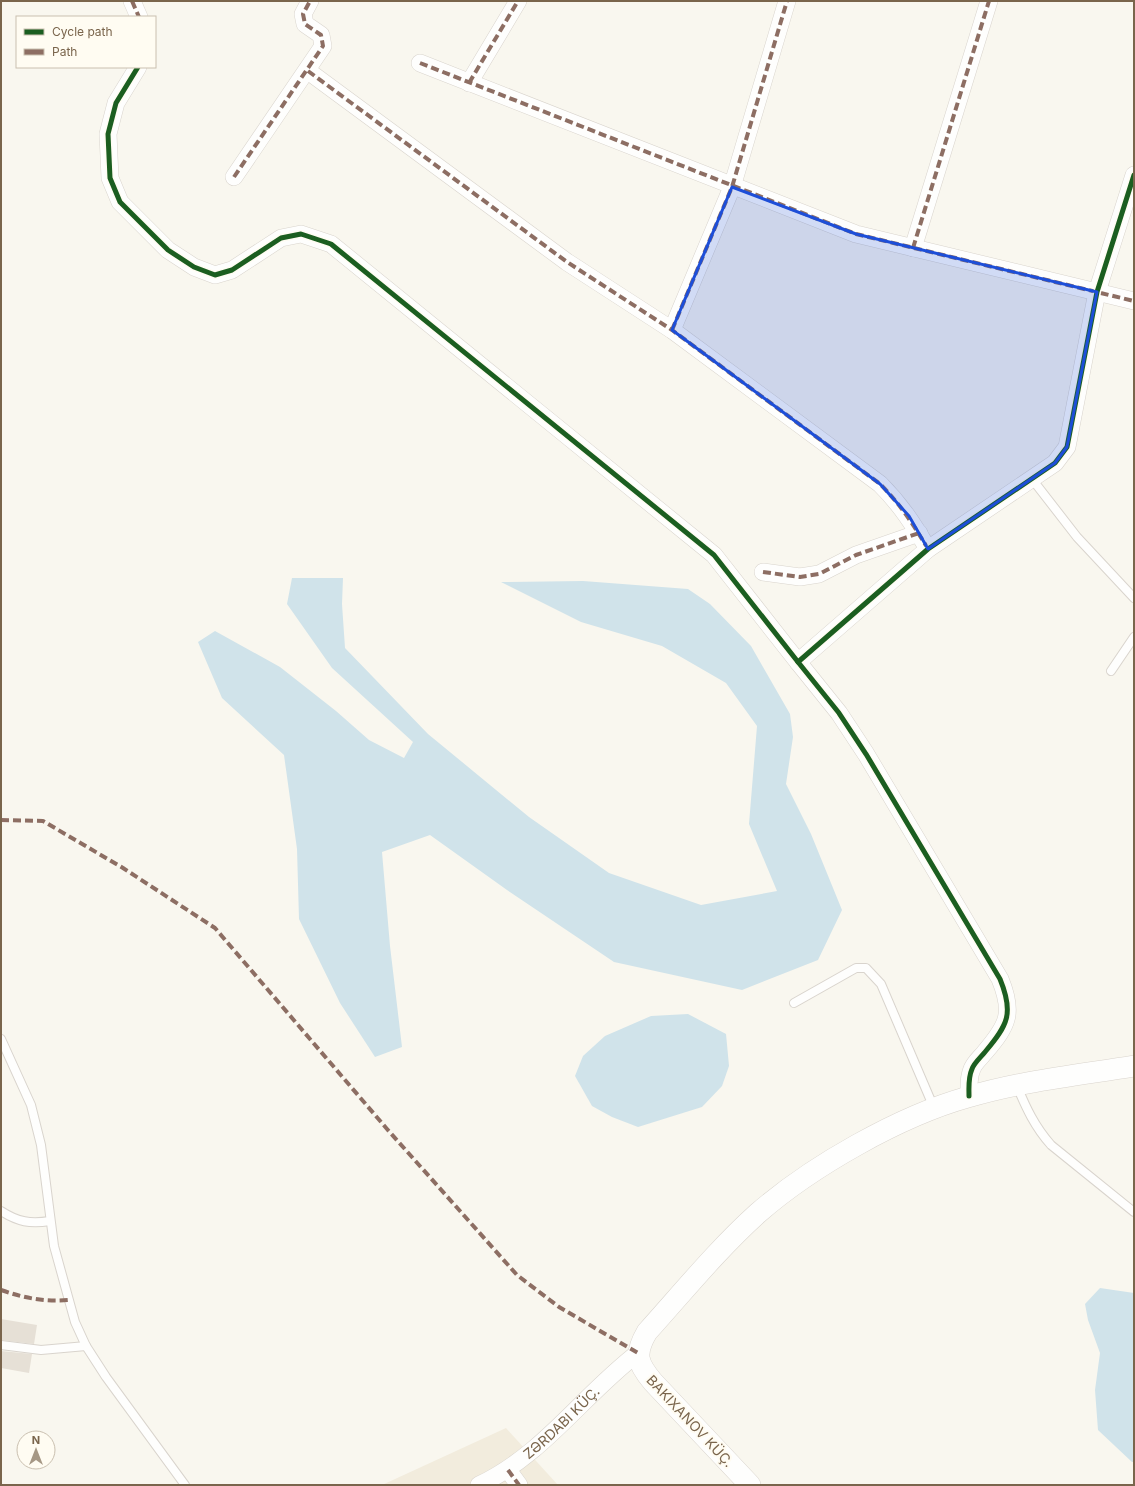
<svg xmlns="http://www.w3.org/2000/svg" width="1135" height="1486" viewBox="0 0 1135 1486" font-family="Inter,sans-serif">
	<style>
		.residential { fill: #f2ecdd }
		.water { fill: #d0e3ea }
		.building { fill: #e6e0d6 }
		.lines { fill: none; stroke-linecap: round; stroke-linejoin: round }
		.service-casing { stroke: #d9d4cd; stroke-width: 10 }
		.minor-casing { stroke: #d9d4cd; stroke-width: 18 }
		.tertiary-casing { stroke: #d9d4cd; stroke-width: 22 }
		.service { stroke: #fefefd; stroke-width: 8 }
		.minor { stroke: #fefefd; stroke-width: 17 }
		.tertiary { stroke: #fefefd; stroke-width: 21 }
		.quiet { stroke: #8d6e63; stroke-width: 4; stroke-dasharray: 8 4; stroke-linecap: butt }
		.cycleway-casing { stroke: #fffcf2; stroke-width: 8 }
		.cycleway { stroke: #1b5e20; stroke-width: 5 }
		.marked { fill: #1d4ed8; fill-opacity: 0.2; stroke: #1d4ed8; stroke-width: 3; stroke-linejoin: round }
		.labels { text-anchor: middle; stroke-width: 4; stroke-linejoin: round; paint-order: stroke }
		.street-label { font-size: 14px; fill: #7a654c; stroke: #fffcf2 }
	</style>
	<rect width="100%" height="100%" fill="#f9f7ef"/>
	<path class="residential" d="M 506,1428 L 558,1485 L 382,1485 Z"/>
	<g class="water">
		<path d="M 292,578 L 343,578 L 342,604 L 345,648 L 428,734 L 529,817 L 609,873 L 701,905 L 777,891 L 749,824 L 757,726 L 726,683 L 662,646 L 581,622 L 501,582 L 583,581 L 688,589 L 710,604 L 751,646 L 790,714 L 793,737 L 786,784 L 811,834 L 842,910 L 818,960 L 742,990 L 614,962 L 507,890 L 430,835 L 382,852 L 390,946 L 402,1047 L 375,1057 L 340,1003 L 299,919 L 297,849 L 284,755 L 222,698 L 198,642 L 215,631 L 280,667 L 336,711 L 369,740 L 404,758 L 413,742 L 332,668 L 287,604 Z"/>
		<path d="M 688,1014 L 726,1034 L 729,1066 L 722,1086 L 702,1107 L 638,1127 L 612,1117 L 592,1106 L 575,1076 L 583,1056 L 605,1036 L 651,1016 Z"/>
		<path d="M 1100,1288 L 1134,1293 L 1134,1462 L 1132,1462 L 1098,1430 L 1095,1390 L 1100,1353 L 1088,1320 L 1085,1304 Z"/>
	</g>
	<g class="building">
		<path d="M 1,1319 L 37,1325 L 34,1344 L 1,1340 Z"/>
		<path d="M 1,1351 L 32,1354 L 29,1373 L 1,1368 Z"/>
	</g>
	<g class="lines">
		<defs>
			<g id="service">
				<path d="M 1032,479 L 1077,537 L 1134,598"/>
				<path d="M 1111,671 L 1134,637"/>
				<path d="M 794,1003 L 856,968 L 866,968 L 881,984 L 934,1108"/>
				<path d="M 1,1039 L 31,1105 L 41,1145 L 54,1246 L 75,1322 L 86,1346 L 106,1377 L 185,1485"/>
				<path d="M 1017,1086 C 1026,1108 1035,1127 1051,1145 L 1134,1212"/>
				<path d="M 1,1211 C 18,1222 30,1224 50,1221"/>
				<path d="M 1,1345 L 41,1350 L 86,1346"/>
			</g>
			<g id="minor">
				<path d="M 132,1 L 139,17"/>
				<path d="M 420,63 L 856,234 L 1134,301"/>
				<path d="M 138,67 L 116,103 L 108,134 L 110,178 L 120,202 L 168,250 L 194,267 L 215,275 L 232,270 L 281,238 L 301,234 L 331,244 L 714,555 L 798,662"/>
				<path d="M 308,71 L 567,262 L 672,330 L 880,484 C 901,505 913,524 928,549"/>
				<path d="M 469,83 L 518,1"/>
				<path d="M 234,177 L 323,46 L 321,35 L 305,24 L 303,14 L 310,1"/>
				<path d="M 913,248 L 989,1"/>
				<path d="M 672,330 L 732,187 L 787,1"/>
				<path d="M 763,572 L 800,577 L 819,574 L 856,555 L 919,533"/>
				<path d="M 969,1096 C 969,1087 968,1078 972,1069 C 974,1063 981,1057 985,1052 C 1008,1025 1014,1013 1000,979 L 866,754 L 839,713 L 798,662 L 928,549 L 1055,463 L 1067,447 L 1097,292 L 1134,175"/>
				<path d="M 508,1470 L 519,1485"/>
				<path id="s1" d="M 479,1485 C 543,1455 583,1395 638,1353"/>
			</g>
			<path id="tertiary" d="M 750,1485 L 653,1382 C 637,1363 634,1354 647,1332 C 683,1292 718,1249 758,1213 C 812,1166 900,1116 968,1097 C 1022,1081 1079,1075 1134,1066"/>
		</defs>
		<use href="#service" class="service-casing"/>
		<use href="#minor" class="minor-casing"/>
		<use href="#tertiary" class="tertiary-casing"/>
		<use href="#service" class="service"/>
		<use href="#minor" class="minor"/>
		<use href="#tertiary" class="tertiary"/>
		<g class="quiet">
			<path d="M 132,1 L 139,17"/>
			<path d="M 420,63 L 856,234 L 1134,301"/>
			<path d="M 308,71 L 567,262 L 672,330 L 880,484 C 901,505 913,524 928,549"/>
			<path d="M 469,83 L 518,1"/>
			<path d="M 234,177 L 323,46 L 321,35 L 305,24 L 303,14 L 310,1"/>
			<path d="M 913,248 L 989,1"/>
			<path d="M 672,330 L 732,187 L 787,1"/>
			<path d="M 763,572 L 800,577 L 819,574 L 856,555 L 919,533"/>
			<path d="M 1,820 L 43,821 L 123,868 L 215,928 L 387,1129 L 517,1275 L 559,1307 L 638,1353"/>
			<path d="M 1,1290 C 24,1298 44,1302 68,1300"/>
			<path d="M 508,1470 L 519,1485"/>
		</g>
		<defs>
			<g id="cycleway">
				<path d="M 138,67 L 116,103 L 108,134 L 110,178 L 120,202 L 168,250 L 194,267 L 215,275 L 232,270 L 281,238 L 301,234 L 331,244 L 714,555 L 798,662"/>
				<path d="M 969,1096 C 969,1087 968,1078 972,1069 C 974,1063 981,1057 985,1052 C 1008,1025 1014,1013 1000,979 L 866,754 L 839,713 L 798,662 L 928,549 L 1055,463 L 1067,447 L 1097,292 L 1134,175"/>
			</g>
		</defs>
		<use href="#cycleway" class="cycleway-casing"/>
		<use href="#cycleway" class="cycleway"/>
	</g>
	<path class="marked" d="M 732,187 L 856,234 L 1097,292 L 1067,447 L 1055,463 L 928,549 L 909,516 L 880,484 L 672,330 Z"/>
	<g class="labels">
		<g class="street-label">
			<text transform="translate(690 1421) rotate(47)" y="5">BAKIXANOV KÜÇ.</text>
			<text dy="5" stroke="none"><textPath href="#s1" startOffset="104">ZƏRDABI KÜÇ.</textPath></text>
		</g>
	</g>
	<rect width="1135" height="1486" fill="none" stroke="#7a654c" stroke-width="4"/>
	<rect x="16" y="16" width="140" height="52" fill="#fffcf2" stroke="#cac0b0"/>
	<rect x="24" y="29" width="20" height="6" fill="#1b5e20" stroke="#cac0b0"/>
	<text x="52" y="36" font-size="12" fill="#7a654c">Cycle path</text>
	<rect x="24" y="49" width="20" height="6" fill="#8d6e63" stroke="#cac0b0"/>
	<text x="52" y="56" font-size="12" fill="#7a654c">Path</text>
	<g transform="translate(36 1450)"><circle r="19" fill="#fffcf2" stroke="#cac0b0"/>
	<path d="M0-3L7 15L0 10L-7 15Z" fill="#a69885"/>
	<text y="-6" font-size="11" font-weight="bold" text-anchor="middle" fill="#7a654c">N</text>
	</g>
</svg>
